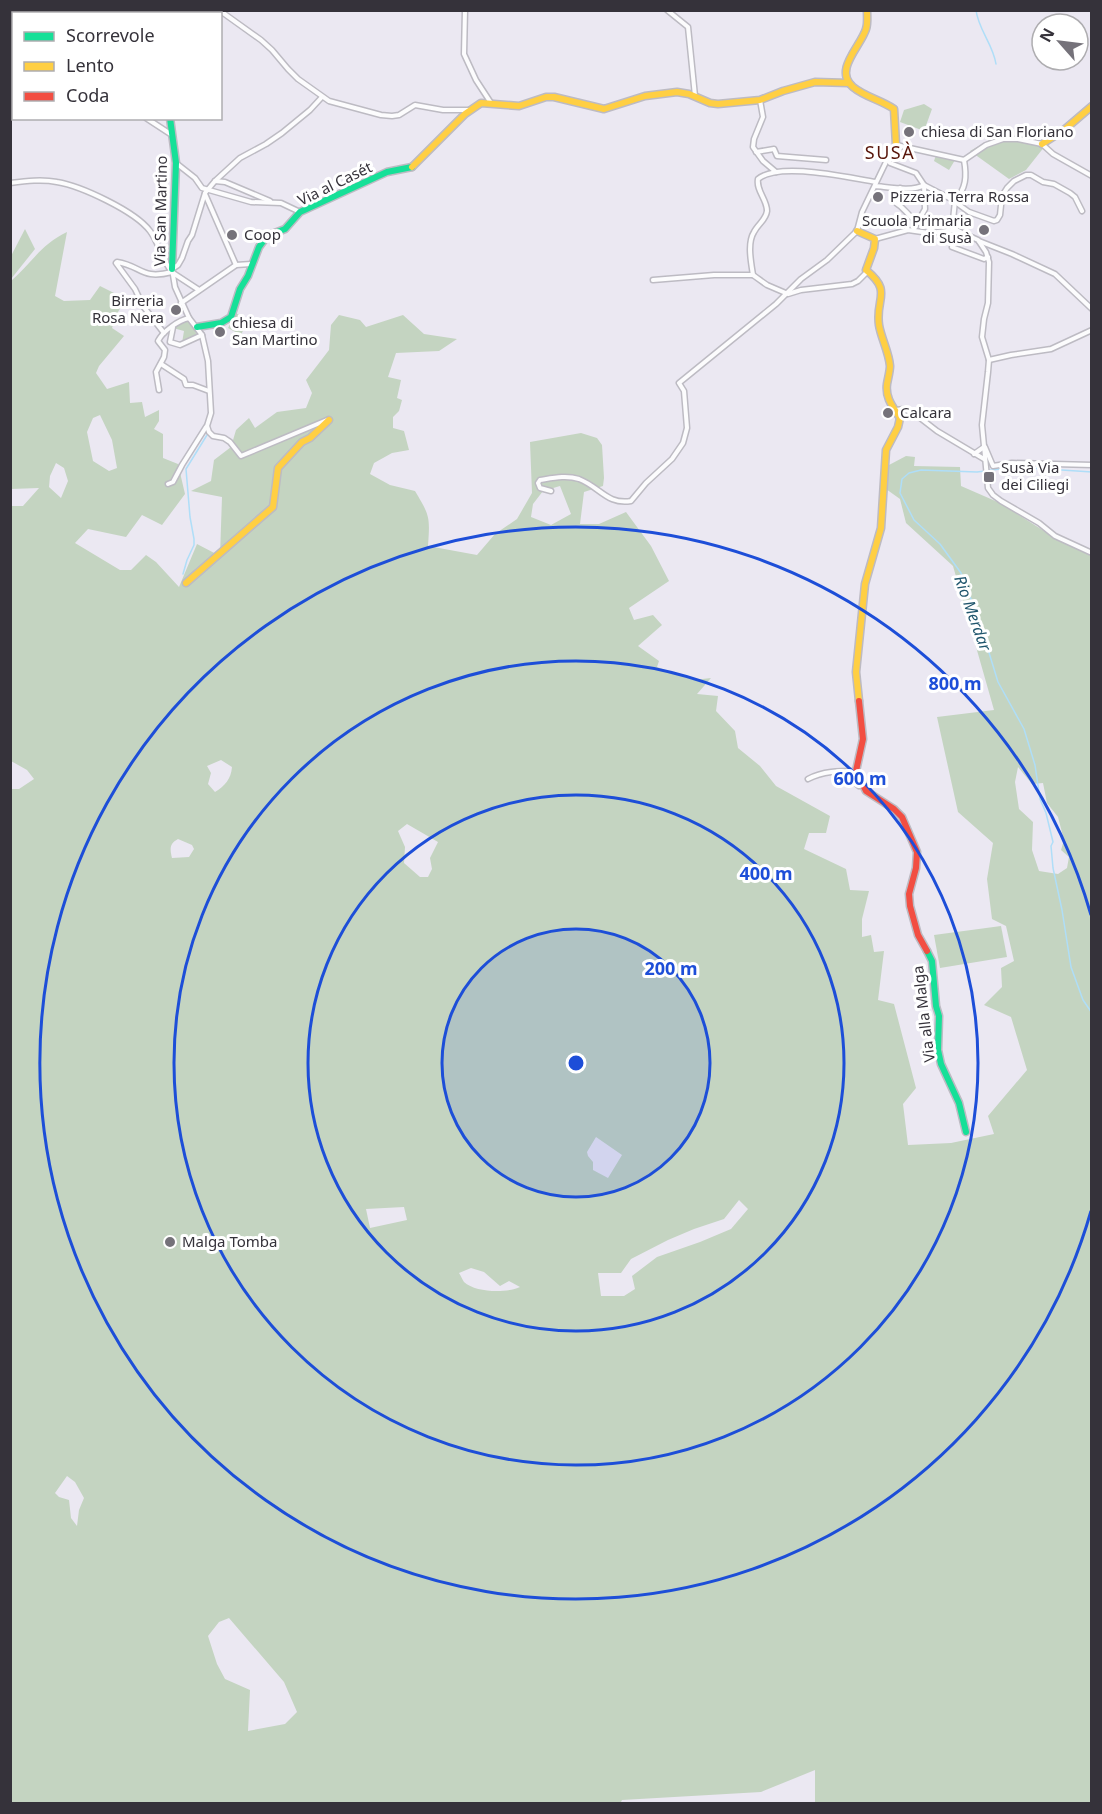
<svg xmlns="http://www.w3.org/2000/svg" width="1102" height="1814" viewBox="0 0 1102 1814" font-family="'Noto Sans',sans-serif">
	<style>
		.green { fill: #c4d4c1; fill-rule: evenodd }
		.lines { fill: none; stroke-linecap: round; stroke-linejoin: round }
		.stream { stroke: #afdef8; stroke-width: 1.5 }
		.street-casing { stroke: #bdbbc3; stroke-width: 7 }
		.fast-casing { stroke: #bdbbc3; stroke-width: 9 }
		.slow-casing { stroke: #bdbbc3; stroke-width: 9 }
		.jam-casing { stroke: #bdbbc3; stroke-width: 9 }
		.street { stroke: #fcfcfd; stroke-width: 4 }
		.fast { stroke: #16e098; stroke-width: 6 }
		.slow { stroke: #ffcf43; stroke-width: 6 }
		.jam { stroke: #f24e42; stroke-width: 6 }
		.ring { fill: none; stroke: #1d4ed8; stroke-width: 3 }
		.poi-dot { fill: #75727a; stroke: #fff; stroke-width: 2 }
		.labels { text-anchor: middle; stroke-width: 6; stroke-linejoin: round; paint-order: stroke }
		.poi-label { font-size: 15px; fill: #35323a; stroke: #fff; text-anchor: start }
		.street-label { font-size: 15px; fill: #35323a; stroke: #fff }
		.water-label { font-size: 16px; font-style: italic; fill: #20566d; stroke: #fff }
		.quarter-label { font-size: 18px; letter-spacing: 1.5px; fill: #58150a; stroke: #fff }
		.centre { fill: #1d4ed8; stroke: #fff; stroke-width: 3 }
		.ring-label { font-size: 18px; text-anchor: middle; font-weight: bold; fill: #1d4ed8; stroke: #fff; stroke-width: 6; stroke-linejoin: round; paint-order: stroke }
	</style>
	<rect width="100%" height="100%" fill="#ebe8f2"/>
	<g class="green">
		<path d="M 924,104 L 932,109 L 924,131 L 900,122 L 904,110 Z"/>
		<path d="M 1009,135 L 1045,146 L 1026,170 L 1009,179 L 970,151 L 993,138 Z"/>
		<path d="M 936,155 L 955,160 L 949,170 L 934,161 Z"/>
		<path d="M 25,229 L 35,249 L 11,279 L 11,256 Z"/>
		<path d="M 67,232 L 55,296 L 64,301 L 90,300 L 100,286 L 126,299 L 118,312 L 112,328 L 124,336 L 99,366 L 96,373 L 107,389 L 129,382 L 130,403 L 142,402 L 145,417 L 159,410 L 159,421 L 154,429 L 163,434 L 163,458 L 178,464 L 185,494 L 162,525 L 142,515 L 126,537 L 88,529 L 75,543 L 120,570 L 131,570 L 146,555 L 156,562 L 179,587 L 197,544 L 220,556 L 222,497 L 191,491 L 211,481 L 214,460 L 231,447 L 236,430 L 249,418 L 255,428 L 277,412 L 306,408 L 312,393 L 306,380 L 329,350 L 331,325 L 339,315 L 360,320 L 366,327 L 403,315 L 424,334 L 457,339 L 439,351 L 396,353 L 388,377 L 401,380 L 397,398 L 402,400 L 399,411 L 393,417 L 393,428 L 404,431 L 409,450 L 392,453 L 374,463 L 370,474 L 390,485 L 415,491 C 430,516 430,517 428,546 L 477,555 L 495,534 L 517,519 L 532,493 L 530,442 L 581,433 L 597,438 L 602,445 L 604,478 L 603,486 L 584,492 L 580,524 L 599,524 L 626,512 L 651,546 L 669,581 L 629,608 L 634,620 L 653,615 L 662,625 L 638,646 L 659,661 L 657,667 L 694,680 L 711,678 L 697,694 L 718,696 L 716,711 L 735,731 L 738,748 L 760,766 L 776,786 L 830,816 L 826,833 L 809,833 L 804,849 L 846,869 L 850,890 L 869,891 L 862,919 L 862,937 L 871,935 L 874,952 L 884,951 L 878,1000 L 894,1004 L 916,1088 L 903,1104 L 908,1145 L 951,1143 L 994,1134 L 988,1116 L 1027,1070 L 1011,1017 L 984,1005 L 1002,987 L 1001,968 L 1014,961 L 1006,926 L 992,919 L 987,879 L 993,843 L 958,812 L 937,717 L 994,710 L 953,566 L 906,523 L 900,499 L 886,489 L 889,465 L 906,456 L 915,457 L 914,466 L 960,467 L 961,486 L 1000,503 L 1052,536 L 1091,556 L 1091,1803 L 815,1803 L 815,1770 L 761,1792 L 622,1800 L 620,1804 L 11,1803 L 10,789 L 19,789 L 34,779 L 27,770 L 11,761 L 10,506 L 23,506 L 39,488 L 11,489 L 11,281 C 31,264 41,244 67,232 ZM 100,415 L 112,440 L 117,468 L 109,471 L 93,461 L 87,432 L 93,418 ZM 56,463 L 64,468 L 68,481 L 61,498 L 49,487 L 50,476 ZM 560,486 L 571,514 L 551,525 L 531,517 L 533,504 L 543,491 ZM 221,760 L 232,767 C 231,779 225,786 215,792 L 208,784 L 211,773 L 207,766 ZM 1018,767 L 1032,784 L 1043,783 L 1047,803 L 1058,817 L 1064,840 L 1061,850 L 1069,857 L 1067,868 L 1058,874 L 1039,871 L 1032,850 L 1033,822 L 1019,809 L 1015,782 ZM 407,824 L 438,842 L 430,858 L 432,869 L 428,877 L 420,877 L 404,863 L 405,847 L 398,831 ZM 178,839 L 192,845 L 194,849 L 189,857 L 172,858 C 170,849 169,844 178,839 ZM 596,1137 L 622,1155 L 608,1178 L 593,1170 L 593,1162 L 588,1156 L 587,1152 ZM 739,1200 L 748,1209 L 731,1229 L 700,1242 L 657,1257 L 632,1276 L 635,1289 L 624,1296 L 601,1296 L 598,1273 L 621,1273 L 631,1259 L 668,1240 L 694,1229 L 724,1219 ZM 404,1207 L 407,1220 L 370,1228 L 366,1209 ZM 471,1268 L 484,1272 L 500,1286 L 509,1281 L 520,1287 C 507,1293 476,1293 464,1282 C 462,1279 461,1276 459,1273 ZM 67,1476 L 75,1482 L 84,1498 L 79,1510 L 77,1526 L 71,1518 L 69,1500 L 59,1497 L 55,1493 ZM 229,1618 L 284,1682 L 297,1712 L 285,1724 L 248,1731 L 250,1690 L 225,1679 L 217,1664 L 208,1636 L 219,1622 Z"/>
		<path d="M 236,313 L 248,320 L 241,335 L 228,328 Z"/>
		<path d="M 187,318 L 198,336 L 182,343 L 184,331 L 173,328 L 177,323 Z"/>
		<path d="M 1001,926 L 1007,957 L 940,968 L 934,935 Z"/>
	</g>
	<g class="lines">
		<g class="stream">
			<path d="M 976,10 C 978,29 993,44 996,64"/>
			<path d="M 1092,472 L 1015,467 L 977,472 L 921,470 L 909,473 L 902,479 L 900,493 L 914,520 L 940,544 L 961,573 L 979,620 L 998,682 L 1024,729 L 1035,765 L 1040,799 L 1046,813 L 1053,842 L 1051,846 L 1053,868 L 1062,910 L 1071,967 L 1083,1000 L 1092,1013"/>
			<path d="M 183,574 L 187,560 L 194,545 L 194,539 L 190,517 L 186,469 L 207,435"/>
		</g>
		<defs>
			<g id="street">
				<path d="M 219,10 L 261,40 L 272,50 L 288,69 L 298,79 L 329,101 L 381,115 L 392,116 L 399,115 L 415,105 L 443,110 L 470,110"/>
				<path d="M 465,10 L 464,54 L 476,80 L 491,103"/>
				<path d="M 667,10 L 688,27 L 695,96"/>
				<path d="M 71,14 L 73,10"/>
				<path d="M 322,97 L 310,110 L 282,133 L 266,144 L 240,158 L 215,181 L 205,193 L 192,235 L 188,241 L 182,258 L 178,265 L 172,269 L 175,287 L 189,318 L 202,335 L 208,361 L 211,413 L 207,426 L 209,432 L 213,436 L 224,438 L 230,442 L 241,456 L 327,420"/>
				<path d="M 760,100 L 763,117 L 754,139 L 753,147 L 763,161 L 776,172"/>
				<path d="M 10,104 L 14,100"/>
				<path d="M 146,118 L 172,135"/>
				<path d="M 756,152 L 774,149 L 777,156 L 826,160"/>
				<path d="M 888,160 L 890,163 L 916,173 L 924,185 L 951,199 L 969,212 L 994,221 L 997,220 L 1000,215 L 1002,196 L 1007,188 L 1014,181 L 1026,175 L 1031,175 L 1043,182 L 1054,184 L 1070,193 L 1075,197 L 1082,211"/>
				<path d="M 176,163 L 195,178 L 202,188 L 251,202 L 281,203 L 300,212"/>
				<path d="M 215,181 L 225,182 L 270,201"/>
				<path d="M 10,183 C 26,181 42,179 57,182 C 81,186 135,211 150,231 C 159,243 162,260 172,272 C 141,280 142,266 117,262 L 116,263 L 135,289 L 143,306 L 164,333"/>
				<path d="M 875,186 C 888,187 913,192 924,185"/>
				<path d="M 900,188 L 896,203 C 906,209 906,214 914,219 L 916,225"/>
				<path d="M 205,194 L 236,265"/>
				<path d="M 955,201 C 966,188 967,177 964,160"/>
				<path d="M 955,201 L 953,220 L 956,230"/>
				<path d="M 913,230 L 925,209 L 924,186"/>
				<path d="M 956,230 L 978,240 L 986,252 L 989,262 L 988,303 L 984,319 L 982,337 L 989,360 L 988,372 L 982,425 L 988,488 L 993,495 L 1001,501 L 1039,523 L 1055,536 L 1092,553"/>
				<path d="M 958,231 L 952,247 L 984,259 L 988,257"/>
				<path d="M 875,239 L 908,230 L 929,233 L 956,230"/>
				<path d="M 979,241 L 1012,254 L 1055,274 L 1092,309"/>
				<path d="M 173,273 L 199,290"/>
				<path d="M 753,275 C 751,262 747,243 754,232 C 758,224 766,220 767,211 C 767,199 756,191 758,179 C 779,161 849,178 876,182"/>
				<path d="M 653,280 L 714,275 L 753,275 L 767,285 L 788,294 L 801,290 L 852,284 L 858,281 L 867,272"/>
				<path d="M 181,303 L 236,265 L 251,264"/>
				<path d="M 173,327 L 170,342 L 180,345 L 202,335"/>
				<path d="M 989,360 L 1011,355 L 1051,349 L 1092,330"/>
				<path d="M 161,364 L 184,379 L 186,385 L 193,385 L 209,391"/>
				<path d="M 159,390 L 156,372 L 164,357 L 165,350 L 158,341 C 163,331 179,320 189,318"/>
				<path d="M 896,410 L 904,409 L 915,414 L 937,431 L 984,459"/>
				<path d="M 985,447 L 993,466 L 1012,463 L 1092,465"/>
				<path d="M 974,454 L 984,447"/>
				<path d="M 168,484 L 173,482 L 182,465 L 206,427"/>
				<path d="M 551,491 L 540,488 L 538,483 L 540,480 C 553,478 566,475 579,479 C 600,487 607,505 631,501 L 646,483 L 672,459 L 683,443 L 687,428 L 684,391 L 679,383 L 776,304 L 801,279 L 827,260 L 857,231 L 862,212 L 886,162 L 896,145 L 964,160 L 986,145 L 1003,139 L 1018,139 L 1042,144 L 1053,154 L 1092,176"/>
				<path d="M 843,772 L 859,786"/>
				<path d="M 808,779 C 823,771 839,771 856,771"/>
			</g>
			<g id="fast">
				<path d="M 170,118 L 176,163 L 172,269"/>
				<path d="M 197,327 L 221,323 L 231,317 L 240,289 L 248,276 L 259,247 L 267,236 L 285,229 L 300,212 L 387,172 L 412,167"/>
				<path d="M 927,951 L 932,961 L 936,1006 L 939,1016 L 938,1050 L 941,1064 L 959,1103 L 966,1132"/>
			</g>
			<g id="slow">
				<path d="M 154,10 L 154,14"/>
				<path d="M 867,10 C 867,16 868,23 866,29 C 861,46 833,70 853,87 C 865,97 881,100 894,109 L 896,145"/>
				<path d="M 1042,144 L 1064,130 L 1092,106"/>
				<path d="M 412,167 L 465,114 L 481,103 L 519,106 L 546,97 L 554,97 L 604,109 L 645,96 L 677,92 L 689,94 L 710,103 L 718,104 L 760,100 L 783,91 L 815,82 L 849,83"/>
				<path d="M 857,231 L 875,239 L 874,248 L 866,270 C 893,292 875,298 879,325 C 881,338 889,352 890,366 C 890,371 888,378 887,384 C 885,398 893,407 900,418 L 898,427 L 886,450 L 881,528 L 865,584 L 856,672 L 859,701"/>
				<path d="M 186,583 L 273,507 L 278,468 L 302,442 L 310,438 L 329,420"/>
			</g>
			<path id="jam" d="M 859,701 L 863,739 L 856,771 L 866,791 L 894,809 L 902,817 L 917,852 L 916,868 L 909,894 L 910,906 L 918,935 L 927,951"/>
		</defs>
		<use href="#street" class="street-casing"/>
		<use href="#fast" class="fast-casing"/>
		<use href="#slow" class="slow-casing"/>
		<use href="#jam" class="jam-casing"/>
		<use href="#street" class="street"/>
		<use href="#fast" class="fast"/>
		<use href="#slow" class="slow"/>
		<use href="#jam" class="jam"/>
	</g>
	<circle cx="576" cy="1063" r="134" fill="#1d4ed8" fill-opacity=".12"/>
	<g class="ring">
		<circle cx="576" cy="1063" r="134"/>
		<circle cx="576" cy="1063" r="268"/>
		<circle cx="576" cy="1063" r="402"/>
		<path d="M1091 1211A536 536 0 1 1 1091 915"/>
	</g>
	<g class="poi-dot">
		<circle cx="909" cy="132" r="6"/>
		<circle cx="878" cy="197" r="6"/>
		<circle cx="984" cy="230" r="6"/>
		<circle cx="232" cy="235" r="6"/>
		<circle cx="176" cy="310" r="6"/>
		<circle cx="220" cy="332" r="6"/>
		<circle cx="888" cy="413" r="6"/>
		<rect x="983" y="471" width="12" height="12" rx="3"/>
		<circle cx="170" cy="1242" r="6"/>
	</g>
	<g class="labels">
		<g class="poi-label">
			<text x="921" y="137">chiesa di San Floriano</text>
			<text x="890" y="202">Pizzeria Terra Rossa</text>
			<text x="972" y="226" text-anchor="end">Scuola Primaria<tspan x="972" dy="17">di Susà</tspan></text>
			<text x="244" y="240">Coop</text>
			<text x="164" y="306" text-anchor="end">Birreria<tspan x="164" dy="17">Rosa Nera</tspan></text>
			<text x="232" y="328">chiesa di<tspan x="232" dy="17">San Martino</tspan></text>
			<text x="900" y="418">Calcara</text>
			<text x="1001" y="473">Susà Via<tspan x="1001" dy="17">dei Ciliegi</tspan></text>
			<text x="182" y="1247">Malga Tomba</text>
		</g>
		<g class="street-label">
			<text transform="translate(335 184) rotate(-26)" y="5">Via al Casét</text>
			<text transform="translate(161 211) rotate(-89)" y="5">Via San Martino</text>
			<text transform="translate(924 1014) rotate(-97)" y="5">Via alla Malga</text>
		</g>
		<g class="water-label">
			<text transform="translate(973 613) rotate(70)" y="6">Rio Merdar</text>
		</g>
		<g class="quarter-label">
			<text x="890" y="159">SUSÀ</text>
		</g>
	</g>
	<circle cx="576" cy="1063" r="9" class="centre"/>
	<g class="ring-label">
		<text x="955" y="690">800 m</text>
		<text x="860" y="785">600 m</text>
		<text x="766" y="880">400 m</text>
		<text x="671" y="975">200 m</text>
	</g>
	<rect width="1102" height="1814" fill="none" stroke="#35323a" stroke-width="24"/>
	<rect x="12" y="12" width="210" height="108" fill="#ffffff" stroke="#aeadb0" stroke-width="1.5"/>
	<rect x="24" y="32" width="30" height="9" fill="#16e098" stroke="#aeadb0" stroke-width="1.5"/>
	<text x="66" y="42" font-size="18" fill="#35323a">Scorrevole</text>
	<rect x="24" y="62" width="30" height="9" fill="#ffcf43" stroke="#aeadb0" stroke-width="1.5"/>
	<text x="66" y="72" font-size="18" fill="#35323a">Lento</text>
	<rect x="24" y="92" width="30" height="9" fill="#f24e42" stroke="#aeadb0" stroke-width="1.5"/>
	<text x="66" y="102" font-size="18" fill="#35323a">Coda</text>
	<g transform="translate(1060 42) rotate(298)"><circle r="28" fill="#ffffff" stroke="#aeadb0" stroke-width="1.5"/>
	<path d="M0-4.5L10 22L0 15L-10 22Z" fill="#75727a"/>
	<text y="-9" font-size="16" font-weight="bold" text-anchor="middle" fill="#35323a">N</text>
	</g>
</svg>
